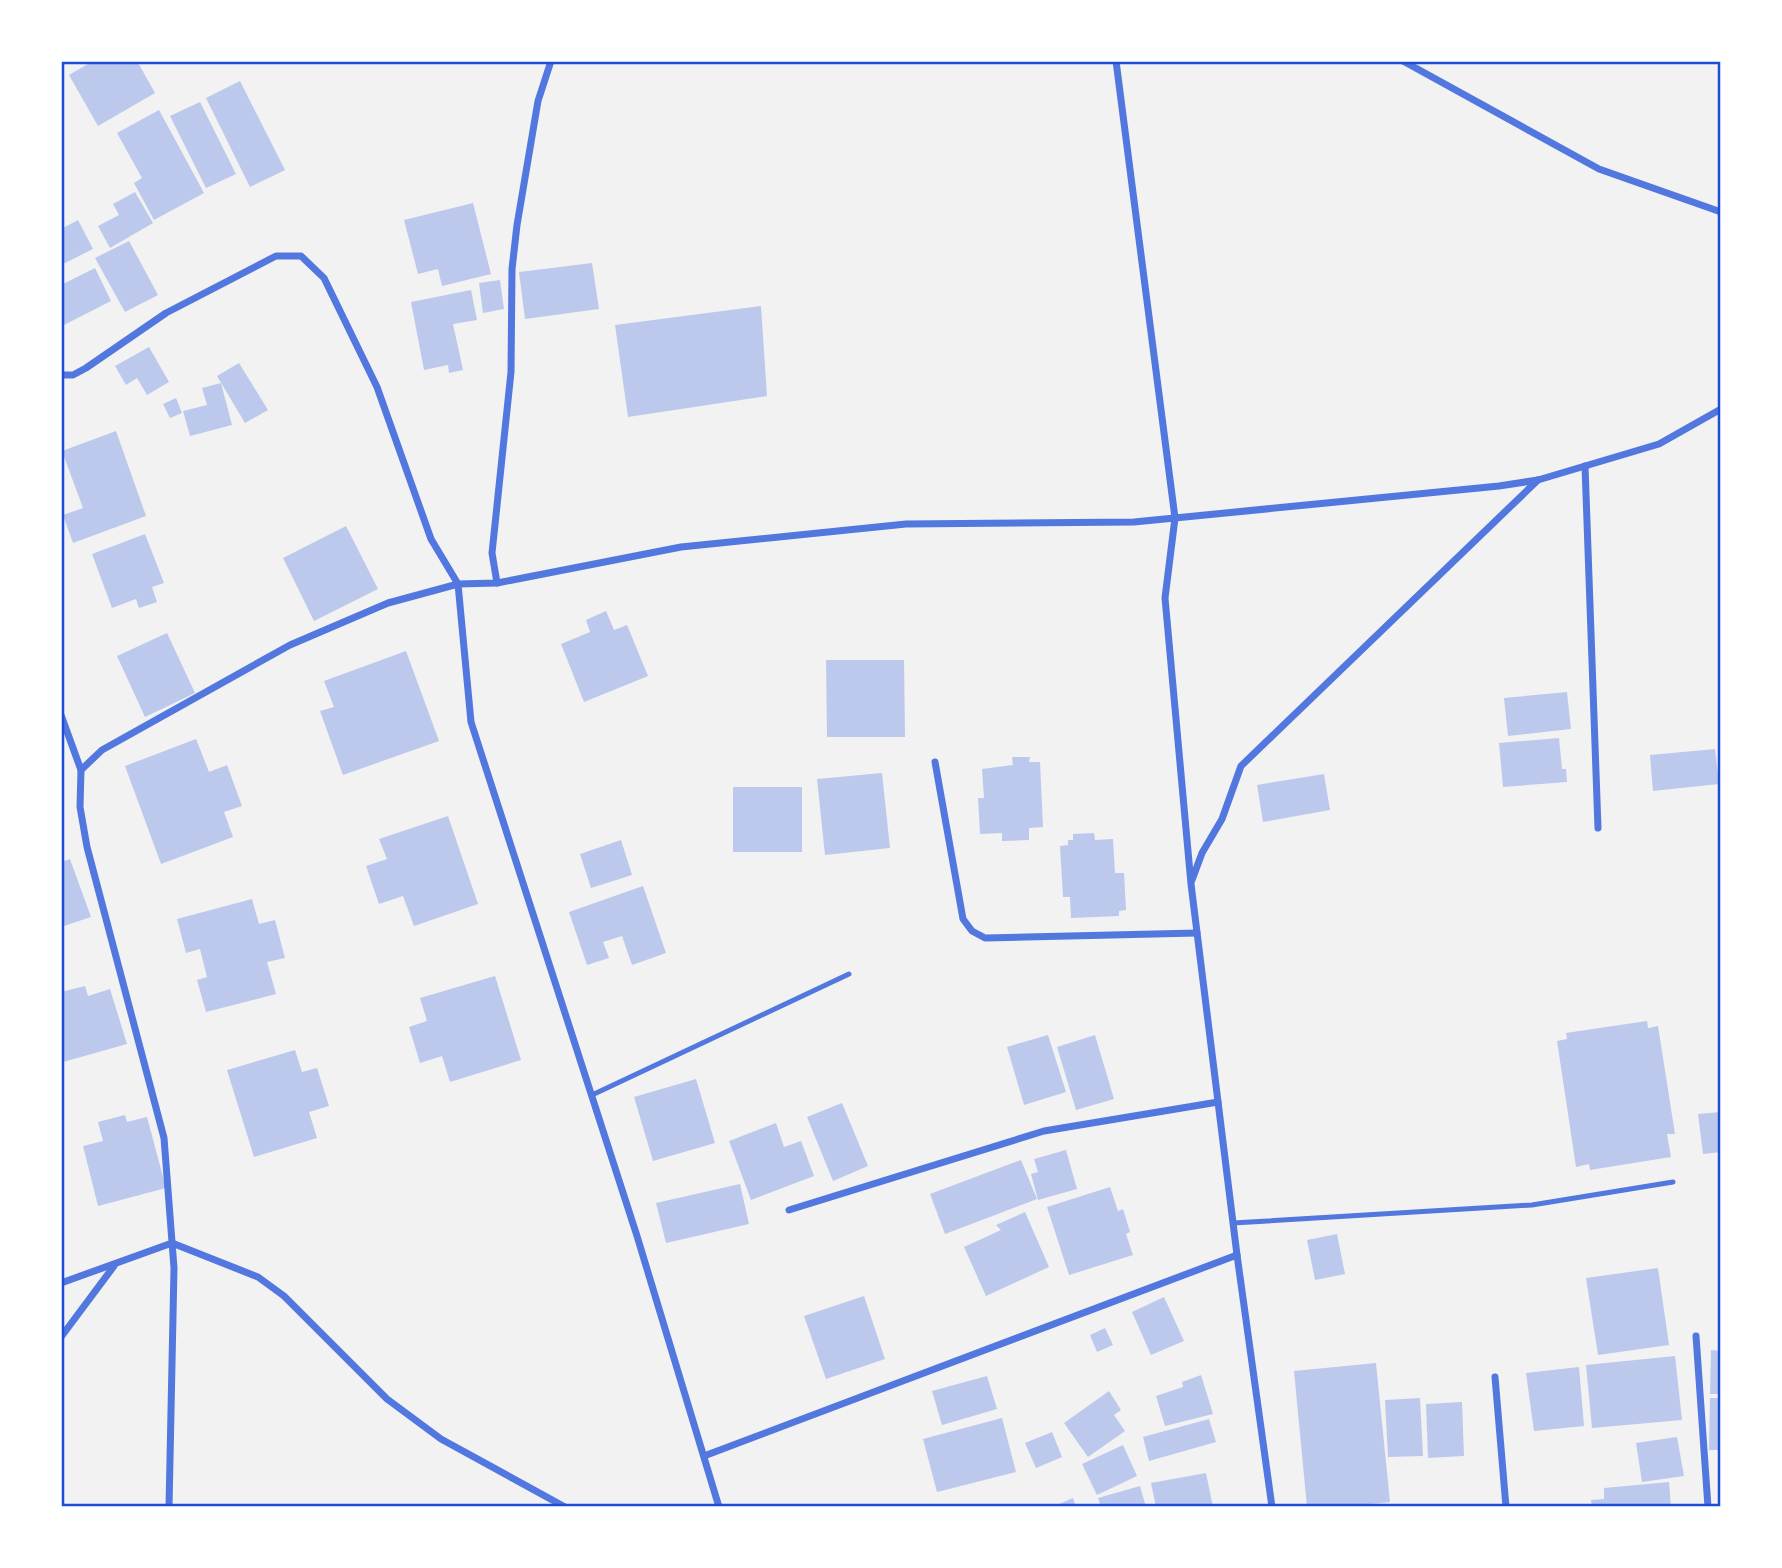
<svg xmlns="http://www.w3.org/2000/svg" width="1782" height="1568" viewBox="0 0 1782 1568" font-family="Raleway,sans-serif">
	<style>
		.building { fill: #bdc9ec }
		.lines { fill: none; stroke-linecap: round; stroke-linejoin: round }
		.service { stroke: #5277de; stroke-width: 5 }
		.minor { stroke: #5277de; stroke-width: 7 }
		.neatline { fill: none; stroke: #1d4ed8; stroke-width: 2.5 }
	</style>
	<rect width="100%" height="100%" fill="#f2f2f2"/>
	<g class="building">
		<path d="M 93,61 L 137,61 L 155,93 L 98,126 L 69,75 Z"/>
		<path d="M 240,81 L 285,170 L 250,187 L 206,98 Z"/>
		<path d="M 200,102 L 236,174 L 206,188 L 170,116 Z"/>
		<path d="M 159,110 L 204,193 L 154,220 L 134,183 L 142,178 L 117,133 Z"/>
		<path d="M 135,192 L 153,223 L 110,248 L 98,226 L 119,215 L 113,204 Z"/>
		<path d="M 473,203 L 491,274 L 442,286 L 438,269 L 418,274 L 404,220 Z"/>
		<path d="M 78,220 L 93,249 L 61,265 L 61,229 Z"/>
		<path d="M 129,241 L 158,295 L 125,312 L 95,258 Z"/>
		<path d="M 592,263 L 599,309 L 525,319 L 519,272 Z"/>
		<path d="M 95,268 L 111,301 L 62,326 L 61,285 Z"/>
		<path d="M 500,280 L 504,309 L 483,313 L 479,283 Z"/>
		<path d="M 471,290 L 477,320 L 453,324 L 463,370 L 449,373 L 448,365 L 424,370 L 411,302 Z"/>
		<path d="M 761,306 L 767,396 L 628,417 L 615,325 Z"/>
		<path d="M 149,347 L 169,382 L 147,395 L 137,378 L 126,385 L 115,366 Z"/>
		<path d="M 239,363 L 268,410 L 245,423 L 217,376 Z"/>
		<path d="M 221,383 L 232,425 L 190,436 L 183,411 L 207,405 L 202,388 Z"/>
		<path d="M 176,398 L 182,413 L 170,418 L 163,404 Z"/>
		<path d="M 116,431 L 146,516 L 73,543 L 63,515 L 83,508 L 62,451 Z"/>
		<path d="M 346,526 L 378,589 L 314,621 L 283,558 Z"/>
		<path d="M 145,534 L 164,583 L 152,587 L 157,602 L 139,608 L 136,599 L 112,608 L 92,554 Z"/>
		<path d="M 606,611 L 614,630 L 627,625 L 648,676 L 584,702 L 561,644 L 590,632 L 586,620 Z"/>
		<path d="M 167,633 L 195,693 L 145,717 L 117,656 Z"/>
		<path d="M 406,651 L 439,741 L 343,775 L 320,711 L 334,707 L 324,681 Z"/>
		<path d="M 826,660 L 904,660 L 905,737 L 827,737 Z"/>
		<path d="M 1567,692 L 1571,729 L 1508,736 L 1504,698 Z"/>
		<path d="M 1559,738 L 1562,769 L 1566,769 L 1567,782 L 1503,787 L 1499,743 Z"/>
		<path d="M 196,739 L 209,772 L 227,765 L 242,806 L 224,812 L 233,837 L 161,864 L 125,766 Z"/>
		<path d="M 1715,749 L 1719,784 L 1653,791 L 1650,755 Z"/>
		<path d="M 1012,757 L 1030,757 L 1029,762 L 1040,762 L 1043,827 L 1029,828 L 1029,840 L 1002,841 L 1002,833 L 980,834 L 978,798 L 984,798 L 982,769 L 1013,765 Z"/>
		<path d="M 882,773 L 890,848 L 825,855 L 817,779 Z"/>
		<path d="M 1324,774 L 1330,810 L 1263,822 L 1257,785 Z"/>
		<rect x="733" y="787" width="69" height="65"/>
		<path d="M 448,816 L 478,904 L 414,926 L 403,896 L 379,904 L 366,866 L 387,859 L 379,839 Z"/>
		<path d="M 1094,833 L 1095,840 L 1113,839 L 1115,873 L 1124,873 L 1126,910 L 1119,911 L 1119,916 L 1071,918 L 1070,897 L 1063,897 L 1060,846 L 1068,845 L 1068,840 L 1073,840 L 1073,834 Z"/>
		<path d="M 621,840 L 632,875 L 591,888 L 580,854 Z"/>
		<path d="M 70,859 L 91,917 L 61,927 L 61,862 Z"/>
		<path d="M 643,886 L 666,953 L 632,965 L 622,936 L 603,942 L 609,958 L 587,965 L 569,912 Z"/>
		<path d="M 252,899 L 259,924 L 275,920 L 285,958 L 267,962 L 276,994 L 206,1012 L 197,980 L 207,977 L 200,949 L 186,953 L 177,919 Z"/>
		<path d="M 495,976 L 521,1060 L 450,1082 L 442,1056 L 420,1063 L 409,1027 L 427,1021 L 420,998 Z"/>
		<path d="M 85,986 L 88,996 L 110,989 L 127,1044 L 63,1062 L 61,1054 L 61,1006 L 63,1005 L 61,992 Z"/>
		<path d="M 1647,1021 L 1648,1028 L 1658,1026 L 1675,1134 L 1667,1134 L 1671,1157 L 1590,1170 L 1589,1164 L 1576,1167 L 1557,1041 L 1567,1039 L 1566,1033 Z"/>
		<path d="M 1048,1035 L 1066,1092 L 1024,1105 L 1007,1047 Z"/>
		<path d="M 1095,1035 L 1114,1099 L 1076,1110 L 1057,1047 Z"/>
		<path d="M 295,1050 L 302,1072 L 317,1068 L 329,1106 L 309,1112 L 317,1138 L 254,1157 L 227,1070 Z"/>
		<path d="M 696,1079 L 715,1143 L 653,1161 L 634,1097 Z"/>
		<path d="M 842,1103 L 868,1166 L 833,1181 L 807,1117 Z"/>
		<path d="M 1721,1112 L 1721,1152 L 1703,1154 L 1698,1114 Z"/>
		<path d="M 125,1115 L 127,1122 L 147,1117 L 166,1188 L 98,1206 L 83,1146 L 103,1141 L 98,1122 Z"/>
		<path d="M 776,1123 L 784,1147 L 801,1141 L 814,1176 L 751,1200 L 729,1141 Z"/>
		<path d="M 1066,1150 L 1077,1189 L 1038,1200 L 1031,1174 L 1038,1172 L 1034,1159 Z"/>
		<path d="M 1021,1160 L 1037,1199 L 945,1234 L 930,1194 Z"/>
		<path d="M 740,1184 L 749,1224 L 666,1243 L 656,1203 Z"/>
		<path d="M 1110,1187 L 1118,1211 L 1123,1209 L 1130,1232 L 1126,1234 L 1133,1255 L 1069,1275 L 1047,1207 Z"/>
		<path d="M 1025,1212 L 1049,1267 L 986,1296 L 964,1247 L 1001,1230 L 996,1225 Z"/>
		<path d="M 1337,1234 L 1345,1274 L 1315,1280 L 1307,1240 Z"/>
		<path d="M 1658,1268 L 1669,1345 L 1598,1355 L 1586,1278 Z"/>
		<path d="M 864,1296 L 885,1359 L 826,1379 L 804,1316 Z"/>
		<path d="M 1164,1297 L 1184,1341 L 1151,1355 L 1132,1312 Z"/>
		<path d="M 1105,1328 L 1113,1345 L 1097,1352 L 1090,1335 Z"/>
		<path d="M 1711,1350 L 1721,1351 L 1721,1394 L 1710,1394 Z"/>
		<path d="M 1675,1356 L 1682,1420 L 1592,1428 L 1586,1365 Z"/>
		<path d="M 1376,1363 L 1390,1502 L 1344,1507 L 1307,1507 L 1294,1371 Z"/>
		<path d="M 1579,1367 L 1584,1426 L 1534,1431 L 1526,1373 Z"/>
		<path d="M 1201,1375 L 1213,1414 L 1165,1426 L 1156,1396 L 1183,1387 L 1182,1382 Z"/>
		<path d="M 987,1376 L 997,1409 L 942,1425 L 932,1391 Z"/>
		<path d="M 1109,1391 L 1121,1410 L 1114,1415 L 1125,1431 L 1088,1457 L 1064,1423 Z"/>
		<path d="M 1420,1398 L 1423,1456 L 1388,1457 L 1385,1400 Z"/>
		<path d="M 1710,1398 L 1721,1398 L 1721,1450 L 1709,1450 Z"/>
		<path d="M 1462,1402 L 1464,1456 L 1428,1458 L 1426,1404 Z"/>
		<path d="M 1002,1418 L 1016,1472 L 937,1492 L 923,1439 Z"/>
		<path d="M 1209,1419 L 1216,1442 L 1149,1461 L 1143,1437 Z"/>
		<path d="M 1052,1432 L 1062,1457 L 1036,1468 L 1025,1443 Z"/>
		<path d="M 1677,1437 L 1684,1476 L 1642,1482 L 1636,1443 Z"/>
		<path d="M 1123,1445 L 1137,1476 L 1097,1495 L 1082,1464 Z"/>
		<path d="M 1206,1473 L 1213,1507 L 1156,1507 L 1151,1483 Z"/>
		<path d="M 1669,1482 L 1671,1507 L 1592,1507 L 1591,1500 L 1604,1499 L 1604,1488 Z"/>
		<path d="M 1140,1486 L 1146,1507 L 1101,1507 L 1098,1498 Z"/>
		<path d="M 1073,1498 L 1076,1507 L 1052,1507 Z"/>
	</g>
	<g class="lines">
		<g class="service">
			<path d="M 592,1095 L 849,974"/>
			<path d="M 1233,1223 L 1532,1205 L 1673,1182"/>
		</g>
		<g class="minor">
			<path d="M 1116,61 L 1175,518 L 1165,598 L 1191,884 L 1237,1255 L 1272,1507"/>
			<path d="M 1403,61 L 1599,169 L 1721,212"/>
			<path d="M 61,375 L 73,375 L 86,368 L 166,313 L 276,256 L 301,256 L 324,278 L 377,387 L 431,539 L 458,584 L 471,722 L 637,1236 L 719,1507"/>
			<path d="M 1585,466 L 1598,828"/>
			<path d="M 497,583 L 492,553 L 511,372 L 512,269 L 517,225 L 538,101 L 551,61"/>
			<path d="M 61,715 L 81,770"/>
			<path d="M 935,762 L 963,919 L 972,931 L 985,938 L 1197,933"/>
			<path d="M 1192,880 L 1202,853 L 1222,819 L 1241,766 L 1538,480"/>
			<path d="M 789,1210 L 1044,1131 L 1218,1102"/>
			<path d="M 61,1283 L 172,1243 L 258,1277 L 284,1296 L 387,1399 L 441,1439 L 565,1507"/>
			<path d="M 1696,1336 L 1708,1507"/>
			<path d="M 61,1337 L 114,1266"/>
			<path d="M 1495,1377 L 1506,1507"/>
			<path d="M 704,1456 L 1237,1255"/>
			<path d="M 169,1507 L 174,1268 L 164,1138 L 87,847 L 80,807 L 81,770 L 102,750 L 290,645 L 388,603 L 458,584 L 497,583 L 681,547 L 906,524 L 1134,522 L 1499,486 L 1538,480 L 1659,444 L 1721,409"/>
		</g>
	</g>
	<rect width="1782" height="1568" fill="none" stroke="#ffffff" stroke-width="126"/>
	<rect x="63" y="63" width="1656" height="1442" class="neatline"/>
</svg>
